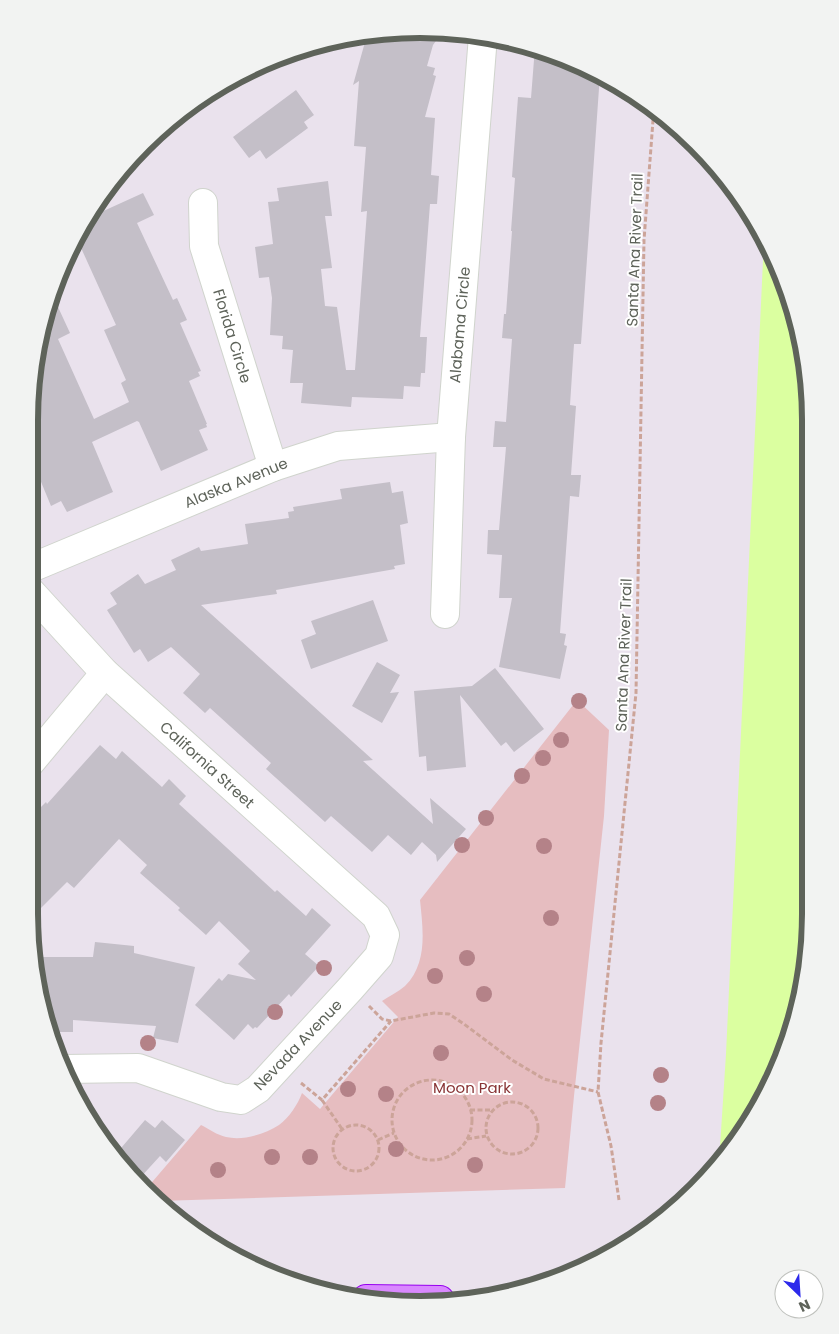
<svg xmlns="http://www.w3.org/2000/svg" width="839" height="1334" viewBox="0 0 839 1334" font-family="Poppins,sans-serif">
	<style>
		.green { fill: #e6bdc0 }
		.water { fill: #dbffa0 }
		.building { fill: #c4bfc8 }
		.lines { fill: none; stroke-linecap: round; stroke-linejoin: round }
		.minor-casing { stroke: #d0d4cd; stroke-width: 30 }
		.highway-casing { stroke: #9600ef; stroke-width: 30 }
		.path { stroke: #cca499; stroke-width: 3; stroke-dasharray: 5 2.5; stroke-linecap: butt }
		.minor { stroke: #fff; stroke-width: 28 }
		.highway { stroke: #d988fe; stroke-width: 28 }
		.tree { fill: #b48288 }
		.labels { text-anchor: middle; stroke-width: 4; stroke-linejoin: round; paint-order: stroke }
		.street-label { font-size: 15px; fill: #5e635a; stroke: #fff }
		.park-label { font-size: 15px; fill: #883435; stroke: #fff }
		.rim { fill: none; stroke: #5e635a; stroke-width: 6 }
	</style>
	<rect width="100%" height="100%" fill="#eae2ed"/>
	<path class="green" d="M 577,700 L 609,730 L 604,816 L 574,1096 L 565,1188 L 159,1201 L 147,1188 L 201,1125 C 209,1129 217,1135 226,1137 C 243,1141 265,1134 279,1125 C 289,1118 298,1104 302,1093 L 320,1109 L 398,1017 L 382,1001 C 389,996 398,992 405,986 C 428,963 423,930 420,900 Z"/>
	<path class="water" d="M 764,239 L 797,318 L 809,394 L 807,965 L 780,1064 L 729,1153 L 719,1162 L 726,1054 Z"/>
	<g class="building">
		<path d="M 444,30 L 433,45 L 427,66 L 435,68 L 433,75 L 436,76 L 425,117 L 435,118 L 431,175 L 439,176 L 437,204 L 430,204 L 420,337 L 427,337 L 425,373 L 421,373 L 420,387 L 404,386 L 403,399 L 352,397 L 351,407 L 301,403 L 303,383 L 290,383 L 293,350 L 282,349 L 283,336 L 270,335 L 272,298 L 269,277 L 259,278 L 255,247 L 273,244 L 268,202 L 279,201 L 277,188 L 328,181 L 332,216 L 325,216 L 332,268 L 321,269 L 325,306 L 337,307 L 346,370 L 355,370 L 367,211 L 361,212 L 366,147 L 354,146 L 359,81 L 353,85 L 365,42 L 362,34 L 369,32 Z"/>
		<path d="M 535,47 L 593,69 L 600,74 L 581,344 L 574,344 L 570,405 L 576,406 L 571,475 L 581,475 L 579,497 L 570,496 L 560,633 L 566,634 L 564,645 L 567,646 L 560,679 L 499,667 L 512,598 L 499,598 L 502,555 L 487,554 L 488,530 L 499,530 L 506,447 L 493,447 L 495,421 L 506,422 L 512,339 L 502,338 L 504,314 L 506,314 L 512,231 L 511,231 L 515,178 L 512,177 L 518,97 L 531,98 Z"/>
		<path d="M 296,90 L 314,115 L 304,122 L 308,128 L 266,159 L 260,150 L 249,158 L 233,137 Z"/>
		<path d="M 143,193 L 154,215 L 137,223 L 173,300 L 177,298 L 187,320 L 180,323 L 201,371 L 198,372 L 200,376 L 189,381 L 207,424 L 206,424 L 207,427 L 199,430 L 208,450 L 161,471 L 139,422 L 137,421 L 92,442 L 113,492 L 67,512 L 61,501 L 51,506 L 32,460 L 32,369 L 52,294 L 70,333 L 58,339 L 94,419 L 129,402 L 121,383 L 126,380 L 104,330 L 116,325 L 77,239 L 88,218 Z"/>
		<path d="M 390,482 L 392,493 L 403,491 L 408,523 L 400,525 L 405,564 L 394,566 L 395,569 L 276,590 L 277,594 L 201,605 L 373,760 L 363,761 L 433,824 L 430,798 L 466,829 L 437,862 L 436,855 L 422,842 L 411,855 L 388,835 L 372,852 L 331,816 L 325,822 L 266,769 L 271,763 L 210,708 L 205,713 L 183,693 L 200,674 L 171,647 L 148,662 L 140,649 L 134,653 L 107,610 L 117,604 L 110,593 L 138,574 L 145,584 L 176,570 L 171,560 L 199,547 L 201,551 L 248,544 L 245,524 L 289,518 L 288,512 L 294,511 L 293,507 L 342,499 L 340,489 Z"/>
		<path d="M 373,600 L 388,641 L 311,669 L 301,640 L 316,634 L 311,621 Z"/>
		<path d="M 377,662 L 400,675 L 390,693 L 399,692 L 382,723 L 352,706 Z"/>
		<path d="M 495,668 L 544,729 L 514,752 L 506,742 L 501,746 L 460,695 L 466,767 L 427,771 L 426,756 L 419,757 L 414,691 L 472,686 Z"/>
		<path d="M 100,745 L 116,759 L 122,751 L 162,787 L 169,779 L 186,796 L 179,804 L 275,892 L 277,890 L 306,916 L 312,908 L 331,925 L 305,954 L 319,966 L 291,997 L 289,994 L 257,1028 L 255,1027 L 253,1029 L 248,1024 L 234,1040 L 195,1005 L 219,978 L 222,981 L 228,974 L 256,980 L 238,964 L 250,951 L 219,921 L 206,935 L 178,910 L 180,908 L 140,873 L 147,865 L 119,839 L 74,888 L 67,882 L 30,919 L 29,819 L 46,802 L 47,804 Z"/>
		<path d="M 95,942 L 134,946 L 134,953 L 195,967 L 178,1043 L 153,1038 L 156,1026 L 73,1020 L 73,1032 L 48,1032 L 36,957 L 93,957 Z"/>
		<path d="M 145,1120 L 155,1128 L 162,1120 L 185,1140 L 166,1162 L 160,1156 L 139,1179 L 116,1154 Z"/>
	</g>
	<g class="lines">
		<defs>
			<g id="minor">
				<path d="M 203,203 L 204,246 L 273,467"/>
				<path d="M 31,568 L 273,467 L 338,446 L 451,437"/>
				<path d="M 31,592 L 105,673 L 376,916 L 385,935 L 379,956 L 350,989 L 258,1089 L 241,1100 L 221,1097 L 138,1068 L 64,1069"/>
				<path d="M 445,614 L 451,437 L 483,36"/>
				<path d="M 30,763 L 105,673"/>
			</g>
			<path id="highway" d="M 366,1299 L 440,1300"/>
		</defs>
		<use href="#minor" class="minor-casing"/>
		<use href="#highway" class="highway-casing"/>
		<g class="path">
			<path d="M 369,1006 L 382,1019 L 391,1021 L 434,1013 L 449,1014 L 464,1024 L 512,1060 L 544,1079 L 598,1092"/>
			<circle cx="432" cy="1120" r="40"/>
			<path d="M 301,1083 L 322,1100 L 391,1021"/>
			<path d="M 322,1100 L 342,1129"/>
			<circle cx="512" cy="1128" r="26"/>
			<path d="M 470,1110 L 492,1110"/>
			<circle cx="356" cy="1148" r="23"/>
			<path d="M 467,1139 L 486,1136"/>
			<path d="M 378,1140 L 394,1133"/>
			<path d="M 619,1200 L 611,1146 L 598,1092 L 601,1043 L 636,693 L 644,240 L 654,107"/>
		</g>
		<use href="#minor" class="minor"/>
		<use href="#highway" class="highway"/>
	</g>
	<g class="tree">
		<circle cx="579" cy="701" r="8"/>
		<circle cx="561" cy="740" r="8"/>
		<circle cx="543" cy="758" r="8"/>
		<circle cx="522" cy="776" r="8"/>
		<circle cx="486" cy="818" r="8"/>
		<circle cx="462" cy="845" r="8"/>
		<circle cx="544" cy="846" r="8"/>
		<circle cx="551" cy="918" r="8"/>
		<circle cx="467" cy="958" r="8"/>
		<circle cx="324" cy="968" r="8"/>
		<circle cx="435" cy="976" r="8"/>
		<circle cx="484" cy="994" r="8"/>
		<circle cx="275" cy="1012" r="8"/>
		<circle cx="148" cy="1043" r="8"/>
		<circle cx="441" cy="1053" r="8"/>
		<circle cx="661" cy="1075" r="8"/>
		<circle cx="348" cy="1089" r="8"/>
		<circle cx="386" cy="1094" r="8"/>
		<circle cx="658" cy="1103" r="8"/>
		<circle cx="396" cy="1149" r="8"/>
		<circle cx="272" cy="1157" r="8"/>
		<circle cx="310" cy="1157" r="8"/>
		<circle cx="475" cy="1165" r="8"/>
		<circle cx="218" cy="1170" r="8"/>
	</g>
	<g class="labels">
		<g class="street-label">
			<text transform="translate(635 250) rotate(-88)" y="5">Santa Ana River Trail</text>
			<text transform="translate(460 325) rotate(-85)" y="5">Alabama Circle</text>
			<text transform="translate(232 336) rotate(73)" y="5">Florida Circle</text>
			<text transform="translate(236 483) rotate(-22)" y="5">Alaska Avenue</text>
			<text transform="translate(624 655) rotate(-88)" y="5">Santa Ana River Trail</text>
			<text transform="translate(207 765) rotate(42)" y="5">California Street</text>
			<text transform="translate(298 1045) rotate(-46)" y="5">Nevada Avenue</text>
		</g>
		<g class="park-label">
			<text x="472" y="1093">Moon Park</text>
		</g>
	</g>
	<path d="M0 0H839V1334H0ZM420 38H420A382 382 0 0 1 802 420V914A382 382 0 0 1 420 1296H420A382 382 0 0 1 38 914V420A382 382 0 0 1 420 38Z" fill="#f2f3f2" fill-rule="evenodd"/>
	<path class="rim" d="M420 38H420A382 382 0 0 1 802 420V914A382 382 0 0 1 420 1296H420A382 382 0 0 1 38 914V420A382 382 0 0 1 420 38Z"/>
	<g transform="translate(799 1294) rotate(155)"><circle r="24" fill="#ffffff" stroke="#bfc1bd"/>
	<path d="M0-4L9 19L0 12L-9 19Z" fill="#2d2aeb"/>
	<text y="-8" font-size="14" font-weight="bold" text-anchor="middle" fill="#5e635a">N</text>
	</g>
</svg>
